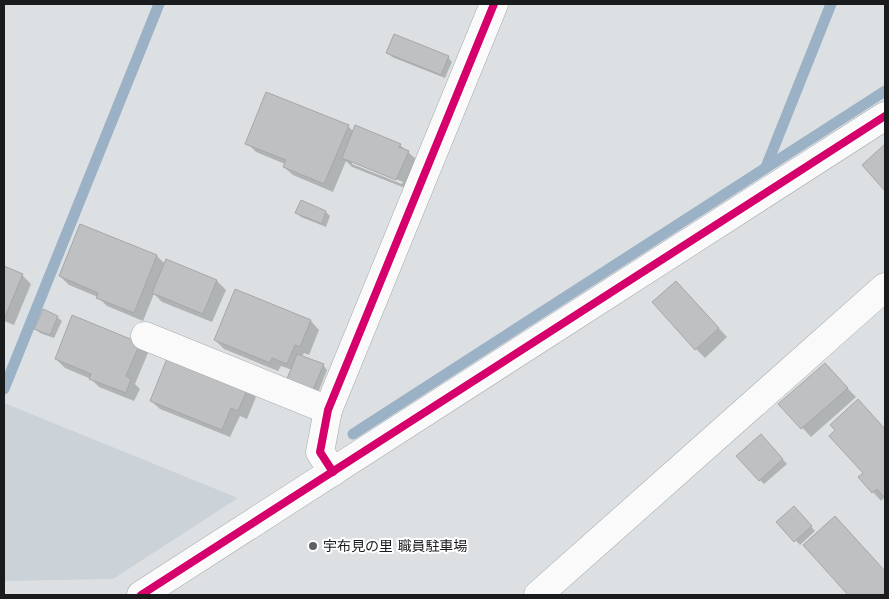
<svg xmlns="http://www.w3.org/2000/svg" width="889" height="599" viewBox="0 0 889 599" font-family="'DejaVu Sans','Noto Sans JP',sans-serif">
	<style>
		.built { fill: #cbd2d8 }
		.shadow { fill: #0003; fill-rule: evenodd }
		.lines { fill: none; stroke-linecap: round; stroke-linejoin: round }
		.stream { stroke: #9ab1c6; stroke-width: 11 }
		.building { fill: #bec0c2; stroke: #a5a7a9 }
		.street-casing { stroke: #a5a8aa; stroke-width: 29 }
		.secondary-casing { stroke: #a5a8aa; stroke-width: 29 }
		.street { stroke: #fafafb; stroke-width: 28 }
		.secondary { stroke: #fafafb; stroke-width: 28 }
		.cycleway-casing { stroke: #fff; stroke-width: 11 }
		.cycleway { stroke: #d6006c; stroke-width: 8 }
		.poi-dot { fill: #5e6062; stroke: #fff; stroke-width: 2 }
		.labels { text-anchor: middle; stroke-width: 4; stroke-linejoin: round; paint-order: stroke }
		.poi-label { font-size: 14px; fill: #191b1d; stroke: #fff; text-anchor: start }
	</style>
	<rect width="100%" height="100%" fill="#dde0e2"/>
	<path class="built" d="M 4,403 L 238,498 L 113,579 L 4,581 Z"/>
	<g class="shadow">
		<path d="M 388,53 L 448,57 L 452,62 L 445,78 L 392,57 Z"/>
		<path d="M 348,126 L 354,132 L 400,145 L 417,160 L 405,188 L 352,167 L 346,161 L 333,192 L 293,175 L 284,167 L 285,164 L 256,152 L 247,143 ZM 352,161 L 403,182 L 402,184 L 352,164 Z"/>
		<path d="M 301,202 L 326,212 L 330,216 L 326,227 L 301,217 L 297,213 Z"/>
		<path d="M 81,225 L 157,256 L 165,264 L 166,261 L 217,281 L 226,290 L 212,322 L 162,302 L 154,294 L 143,321 L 107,306 L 98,297 L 69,285 L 60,276 Z"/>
		<path d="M 4,267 L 22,275 L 31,284 L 14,325 L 4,321 Z"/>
		<path d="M 236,291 L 311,321 L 319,330 L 309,355 L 304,353 L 302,357 L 323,365 L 327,370 L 318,393 L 292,370 L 281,366 L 278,371 L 224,349 L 215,340 Z"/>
		<path d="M 685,291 L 727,337 L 705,358 L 696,349 Z"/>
		<path d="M 57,317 L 62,321 L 54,338 L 40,333 L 36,329 Z"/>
		<path d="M 139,344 L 148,353 L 135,384 L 140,389 L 134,401 L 99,387 L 91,379 L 65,368 L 56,359 Z"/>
		<path d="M 833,373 L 856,397 L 811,437 L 780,404 Z"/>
		<path d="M 247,389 L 256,397 L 247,419 L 240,416 L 230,437 L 160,409 L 151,401 Z"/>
		<path d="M 867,409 L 885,430 L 885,497 L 881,501 L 873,492 L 865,473 Z"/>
		<path d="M 765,440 L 787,464 L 764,484 L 760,480 Z"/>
		<path d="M 798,512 L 815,531 L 800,545 L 778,522 Z"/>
		<path d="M 844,526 L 885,572 L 885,595 L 849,595 L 805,545 Z"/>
	</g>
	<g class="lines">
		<g class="stream">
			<path d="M 766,167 L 831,4"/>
			<path d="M 4,389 L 159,4"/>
			<path d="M 353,434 L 885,91"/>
		</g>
	</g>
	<g class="building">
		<path d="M 394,34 L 449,56 L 441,75 L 386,53 Z"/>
		<path d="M 266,92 L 349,125 L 324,184 L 283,167 L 286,160 L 245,144 Z"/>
		<path d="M 355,125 L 401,144 L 399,147 L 409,151 L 396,180 L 342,158 Z"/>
		<path d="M 885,144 L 885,191 L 862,165 Z"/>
		<path d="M 301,200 L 326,211 L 322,224 L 295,213 Z"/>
		<path d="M 80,224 L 157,255 L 134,313 L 96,298 L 98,293 L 59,276 Z"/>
		<path d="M 166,259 L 217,280 L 203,314 L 152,293 Z"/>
		<path d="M 4,266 L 23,274 L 5,317 L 4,317 Z"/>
		<path d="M 676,281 L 719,328 L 695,350 L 652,302 Z"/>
		<path d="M 235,289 L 311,320 L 300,347 L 295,345 L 287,364 L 272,358 L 270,363 L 214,340 Z"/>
		<path d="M 43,309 L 58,316 L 50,335 L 34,329 Z"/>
		<path d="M 72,315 L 140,343 L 126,376 L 131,379 L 126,393 L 89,379 L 91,374 L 55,359 Z"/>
		<path d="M 297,354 L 324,364 L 313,390 L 287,379 Z"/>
		<path d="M 168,356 L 248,388 L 238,411 L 231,408 L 222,430 L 150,401 Z"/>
		<path d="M 825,363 L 848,388 L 801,429 L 778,404 Z"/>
		<path d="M 858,399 L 885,429 L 885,498 L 877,489 L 872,493 L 858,477 L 863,473 L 829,436 L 835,430 L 830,425 Z"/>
		<path d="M 761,434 L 783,459 L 759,481 L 736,456 Z"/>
		<path d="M 794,506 L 812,526 L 794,542 L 776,522 Z"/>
		<path d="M 835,516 L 885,571 L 885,595 L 848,595 L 803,545 Z"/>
	</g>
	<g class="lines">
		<defs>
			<g id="street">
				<path d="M 145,336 L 328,410"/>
				<path d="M 333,472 L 320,452 L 328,410 L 494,4"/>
				<path d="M 538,595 L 885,287"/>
			</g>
			<path id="secondary" d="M 141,595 L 885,116"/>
		</defs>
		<use href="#street" class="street-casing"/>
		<use href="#secondary" class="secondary-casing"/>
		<use href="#street" class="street"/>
		<use href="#secondary" class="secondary"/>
		<defs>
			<g id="cycleway">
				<path d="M 333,472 L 320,452 L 328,410 L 494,4"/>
				<path d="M 141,595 L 885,116"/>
			</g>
		</defs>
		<use href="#cycleway" class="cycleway-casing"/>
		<use href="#cycleway" class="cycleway"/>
	</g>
	<circle class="poi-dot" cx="313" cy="546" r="5"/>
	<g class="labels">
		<g class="poi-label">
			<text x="323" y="551">宇布見の里 職員駐車場</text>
		</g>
	</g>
	<rect width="889" height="599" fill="none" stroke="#191b1d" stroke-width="10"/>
</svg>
